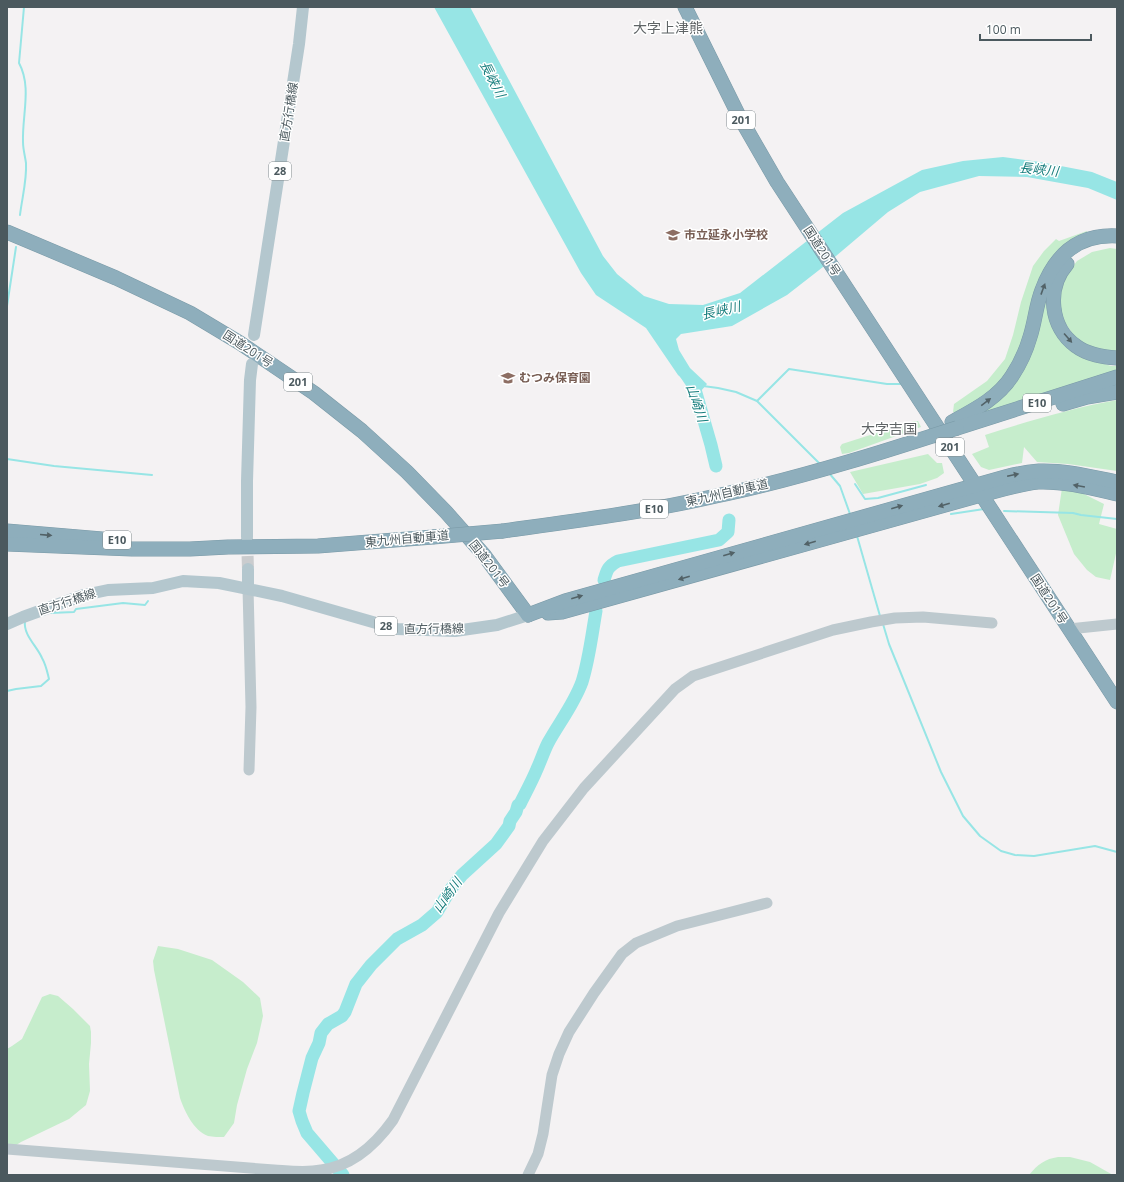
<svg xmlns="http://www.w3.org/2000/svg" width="1124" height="1182" viewBox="0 0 1124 1182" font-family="'Open Sans','Noto Sans JP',sans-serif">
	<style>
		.green { fill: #c6edcc }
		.water { fill: #97e5e5 }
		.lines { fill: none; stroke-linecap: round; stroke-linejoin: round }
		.stream { stroke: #97e5e5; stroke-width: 2 }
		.river { stroke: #97e5e5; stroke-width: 13 }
		.primary-tunnel { stroke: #caccce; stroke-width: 12; stroke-dasharray: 12 6; stroke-linecap: butt }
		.highway-casing { stroke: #7a9aa7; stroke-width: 15 }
		.secondary { stroke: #bdc9ce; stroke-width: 11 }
		.primary { stroke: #b4c7ce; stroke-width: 12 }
		.highway { stroke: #8eaebc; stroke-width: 14 }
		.highway-bridge-casing { stroke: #7a9aa7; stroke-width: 15; stroke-linecap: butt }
		.highway-bridge { stroke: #8eaebc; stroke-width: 14 }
		.oneway { fill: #526267 }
		.labels { text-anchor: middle; stroke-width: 3; stroke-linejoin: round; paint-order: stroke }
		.shield { fill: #fff; stroke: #818b8e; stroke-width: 1 }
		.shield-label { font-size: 11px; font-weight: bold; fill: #4b595e }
		.street-label { font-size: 12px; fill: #4b595e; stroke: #fff }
		.education-label { font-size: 12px; font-weight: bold; fill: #785e54; stroke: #fff; text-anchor: start }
		.water-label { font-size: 13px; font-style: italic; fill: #177e7d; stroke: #fff }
		.quarter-label { font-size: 14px; fill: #5f6466; stroke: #fff }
	</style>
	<rect width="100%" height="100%" fill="#f4f2f3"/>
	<g class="green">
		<path d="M 1087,231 L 1087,233 L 1061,248 L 1024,342 L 1000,384 L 958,413 L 953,412 L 954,404 L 987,381 L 1005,359 L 1013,335 L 1021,302 L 1033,266 L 1044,251 L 1056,239 L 1059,241 Z"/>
		<path d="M 1110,248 L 1117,249 L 1117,354 L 1094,350 L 1077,340 L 1063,320 L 1060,306 L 1061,289 L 1068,273 L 1077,261 L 1092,252 Z"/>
		<path d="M 1045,300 L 1053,329 L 1087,358 L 1111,366 L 1117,366 L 1117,371 L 986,413 L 985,409 L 1008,393 L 1029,357 Z"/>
		<path d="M 1117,400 L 1117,471 L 1068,464 L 1037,462 L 1024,447 L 1022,463 L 989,470 L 981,467 L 972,454 L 989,447 L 985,435 C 1029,421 1072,408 1117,400 Z"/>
		<path d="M 914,421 L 918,421 L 921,427 L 849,453 L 842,454 L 840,447 L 842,444 Z"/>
		<path d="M 928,454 L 937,463 L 942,463 L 944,473 L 937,478 L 920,484 L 863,494 L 850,472 Z"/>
		<path d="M 1062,488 L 1080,492 L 1104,504 L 1099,524 L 1117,529 L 1117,549 L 1110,580 L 1096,577 L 1087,570 L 1074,554 L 1058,515 Z"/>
		<path d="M 158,946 L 178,949 L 212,960 L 243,982 L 260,998 L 263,1016 L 257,1043 L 247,1069 L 237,1105 L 234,1123 L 224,1137 C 219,1137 213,1137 208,1136 C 193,1130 185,1112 180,1098 L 154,970 L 153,961 Z"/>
		<path d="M 50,994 L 58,996 L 73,1009 L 90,1026 L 91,1032 L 91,1043 L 89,1064 L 90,1091 L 86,1105 L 69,1119 L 21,1142 L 10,1149 L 7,1152 L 7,1049 L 12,1046 L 22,1039 L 42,997 Z"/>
		<path d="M 1058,1157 L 1070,1157 L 1090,1162 L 1113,1175 L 1029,1175 C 1038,1164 1045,1159 1058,1157 Z"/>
	</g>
	<path class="water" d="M 434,7 L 470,7 L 603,256 L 617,274 L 644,296 L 669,304 L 703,305 L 740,293 L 843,213 L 922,170 L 963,161 L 1003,157 L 1040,162 L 1092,172 L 1117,182 L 1117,200 L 1088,188 L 1027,177 L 979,176 L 920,192 L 888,212 L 823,267 L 787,295 L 732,326 L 681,334 L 676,339 L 679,350 L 690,368 L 707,384 L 701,391 L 692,388 L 678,375 L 646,328 L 596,295 L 581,273 Z"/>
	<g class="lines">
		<g class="stream">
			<path d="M 20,215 C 22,198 27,180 26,163 C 25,156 23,149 23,142 C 22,115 32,87 19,63 L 24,7"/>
			<path d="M 7,306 L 16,247"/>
			<path d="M 703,386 L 718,388 L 736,392 L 757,401 L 820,464"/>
			<path d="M 757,401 L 789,369 L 887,384 L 900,384"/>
			<path d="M 7,459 L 54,466 L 152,475"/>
			<path d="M 829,473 L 840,486 L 850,514"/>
			<path d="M 855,484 L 865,499 L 878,498 L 926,485"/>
			<path d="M 1004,511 L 1073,513 L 1081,515 L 1117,519"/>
			<path d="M 951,514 L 984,509"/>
			<path d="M 857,536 L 880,616"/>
			<path d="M 50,613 L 74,612 L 76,609 L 123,603 L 145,605 L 148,601"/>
			<path d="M 883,624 L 889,644 L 941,772 L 963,816 L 980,836 L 1001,851 L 1015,855 L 1034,856 L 1095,846 L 1117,852"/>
			<path d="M 7,691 L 16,689 L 41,686 L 49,679 C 47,671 46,665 42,658 C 37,646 23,635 25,621"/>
		</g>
		<g class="river">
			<path d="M 686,374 L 694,386 L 711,445 L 716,466"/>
			<path d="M 604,580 C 607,570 608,566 618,561 L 719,540 L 728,532 L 729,520"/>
			<path d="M 343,1175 L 307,1133 L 302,1121 L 299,1111 L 303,1093 L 312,1058 L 319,1043 L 321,1033 L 328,1024 L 342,1016 L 345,1012 L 356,984 L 371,965 L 397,939 L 422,925 L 437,912 L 450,890 L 462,875 L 496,844 L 509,826 L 510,821 L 516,812 L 518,805 L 520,804 C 526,792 532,781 537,769 C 541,760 544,751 548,743 C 559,723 574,704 582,682 C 589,660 592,634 596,611"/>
		</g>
		<path class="primary-tunnel" d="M 247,538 L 248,569"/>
		<defs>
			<g id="highway">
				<path d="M 685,7 L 739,116 L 777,182 L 1117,702"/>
				<path d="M 7,232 L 116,278 L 190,313 L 240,343 L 314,393 L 362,431 L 407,472 L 446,512 L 484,555 L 528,615"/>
				<path d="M 1067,264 C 1046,288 1050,328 1076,346 C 1088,355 1103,357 1117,358"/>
				<path d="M 1063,404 L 1087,397 L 1117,392"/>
				<path d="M 952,422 C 974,410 998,398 1012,376 C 1020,364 1026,351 1030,337 C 1035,322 1036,305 1042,290 C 1055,255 1078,234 1117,236"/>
				<path d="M 957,428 L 1117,377"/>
				<path d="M 7,531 L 102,539"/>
				<path d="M 503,531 C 575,521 646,512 716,496 C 760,487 804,475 848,462 C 876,454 904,445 932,436"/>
				<path d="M 7,544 L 132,549 L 190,549 L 228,547 L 318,546 L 433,537"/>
				<path d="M 548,613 L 562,612 L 981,495 C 1000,490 1019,484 1038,482 C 1065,481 1091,488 1117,494"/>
				<path d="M 528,615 L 565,601 L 1005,477 C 1016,474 1027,472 1039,471 C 1065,470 1092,477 1117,482"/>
			</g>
		</defs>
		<use href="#highway" class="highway-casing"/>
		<g class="secondary">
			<path d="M 248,588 L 251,707 L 249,770"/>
			<path d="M 1069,629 L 1117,624"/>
			<path d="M 7,1149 L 274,1170 C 290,1171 306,1173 321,1170 C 352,1166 376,1144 393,1120 L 499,913 L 543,841 L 584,788 L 675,689 L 693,676 L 833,630 L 871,622 L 895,618 L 923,617 L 992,623"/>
			<path d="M 528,1175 L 538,1154 L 543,1134 L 552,1075 L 559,1054 L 569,1032 L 594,993 L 622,954 L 636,943 L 677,926 L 767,903"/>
		</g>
		<g class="primary">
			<path d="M 254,335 L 299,44 L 303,7"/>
			<path d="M 247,537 L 247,481 L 250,380 L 252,364"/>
			<path d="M 248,569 L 248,588"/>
			<path d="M 7,624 L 23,617 L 84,595 L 108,590 L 153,588 L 183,581 L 219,583 L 282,596 L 397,629 L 455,631 L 497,625 L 528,615"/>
		</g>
		<use href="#highway" class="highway"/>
		<defs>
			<g id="highway-bridge">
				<path d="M 932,436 L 957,428"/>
				<path d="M 433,537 L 503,531"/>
			</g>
		</defs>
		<use href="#highway-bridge" class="highway-bridge-casing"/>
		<use href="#highway-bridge" class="highway-bridge"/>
	</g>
	<defs><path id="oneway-solid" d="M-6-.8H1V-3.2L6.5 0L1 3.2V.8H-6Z"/></defs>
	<g class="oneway">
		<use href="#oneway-solid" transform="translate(1043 289) rotate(-70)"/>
		<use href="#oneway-solid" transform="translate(1068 338) rotate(49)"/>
		<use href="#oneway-solid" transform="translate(986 402) rotate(-37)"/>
		<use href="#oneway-solid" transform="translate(1013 475) rotate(-12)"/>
		<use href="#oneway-solid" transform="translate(1079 486) rotate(-170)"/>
		<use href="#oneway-solid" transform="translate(944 505) rotate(164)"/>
		<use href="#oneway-solid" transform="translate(897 507) rotate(-16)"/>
		<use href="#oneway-solid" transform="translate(46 535) rotate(5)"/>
		<use href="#oneway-solid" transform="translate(810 543) rotate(164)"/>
		<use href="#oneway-solid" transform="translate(729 554) rotate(-16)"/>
		<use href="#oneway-solid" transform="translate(684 578) rotate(164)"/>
		<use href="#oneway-solid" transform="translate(577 597) rotate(-16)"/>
	</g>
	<defs>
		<symbol id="school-bare" viewBox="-9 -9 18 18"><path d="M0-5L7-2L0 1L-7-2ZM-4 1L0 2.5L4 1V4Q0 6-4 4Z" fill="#8d6e63" stroke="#fff" stroke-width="2.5" paint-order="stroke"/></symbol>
	</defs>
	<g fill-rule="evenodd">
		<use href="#school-bare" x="663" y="225" width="20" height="20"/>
		<use href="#school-bare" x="498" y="368" width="20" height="20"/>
	</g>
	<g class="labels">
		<g class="shield">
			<rect x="727" y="111" width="28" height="18" rx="3"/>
			<rect x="269" y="162" width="22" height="18" rx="3"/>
			<rect x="284" y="373" width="28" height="18" rx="3"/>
			<rect x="1023" y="394" width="28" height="18" rx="3"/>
			<rect x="936" y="438" width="28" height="18" rx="3"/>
			<rect x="640" y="500" width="28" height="18" rx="3"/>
			<rect x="103" y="531" width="28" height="18" rx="3"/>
			<rect x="375" y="617" width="22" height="18" rx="3"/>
		</g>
		<g class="shield-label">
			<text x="741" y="124">201</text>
			<text x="280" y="175">28</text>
			<text x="298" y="386">201</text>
			<text x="1037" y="407">E10</text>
			<text x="950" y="451">201</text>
			<text x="654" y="513">E10</text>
			<text x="117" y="544">E10</text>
			<text x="386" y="630">28</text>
		</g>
		<g class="street-label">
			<text transform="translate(289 112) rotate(-81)" y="4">直方行橋線</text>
			<text transform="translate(822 251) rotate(57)" y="4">国道201号</text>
			<text transform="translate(248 349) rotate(33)" y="4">国道201号</text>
			<text transform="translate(727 493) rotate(-13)" y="4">東九州自動車道</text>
			<text transform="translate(407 539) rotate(-5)" y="4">東九州自動車道</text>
			<text transform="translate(489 564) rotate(52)" y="4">国道201号</text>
			<text transform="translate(1049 599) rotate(57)" y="4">国道201号</text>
			<text transform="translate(67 602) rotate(-18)" y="4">直方行橋線</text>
			<text transform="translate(434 629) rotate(-1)" y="4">直方行橋線</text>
		</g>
		<g class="education-label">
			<text x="684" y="239">市立延永小学校</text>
			<text x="519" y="382">むつみ保育園</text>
		</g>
		<g class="water-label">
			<text transform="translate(493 79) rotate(63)" y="5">長峡川</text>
			<text transform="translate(1039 169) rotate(6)" y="5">長峡川</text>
			<text transform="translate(721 310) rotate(-13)" y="5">長峡川</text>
			<text transform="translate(697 403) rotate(71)" y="5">山崎川</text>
			<text transform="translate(447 895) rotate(-54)" y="5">山崎川</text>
		</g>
		<g class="quarter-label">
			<text x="668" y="33">大字上津熊</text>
			<text x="889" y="434">大字吉国</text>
		</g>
	</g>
	<rect width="1124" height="1182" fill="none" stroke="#4b595e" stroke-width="16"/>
	<path d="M980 34v6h111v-6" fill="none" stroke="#4b595e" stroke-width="2"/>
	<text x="986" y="34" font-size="12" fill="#4b595e" stroke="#ffffff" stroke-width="3" paint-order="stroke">100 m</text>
</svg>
